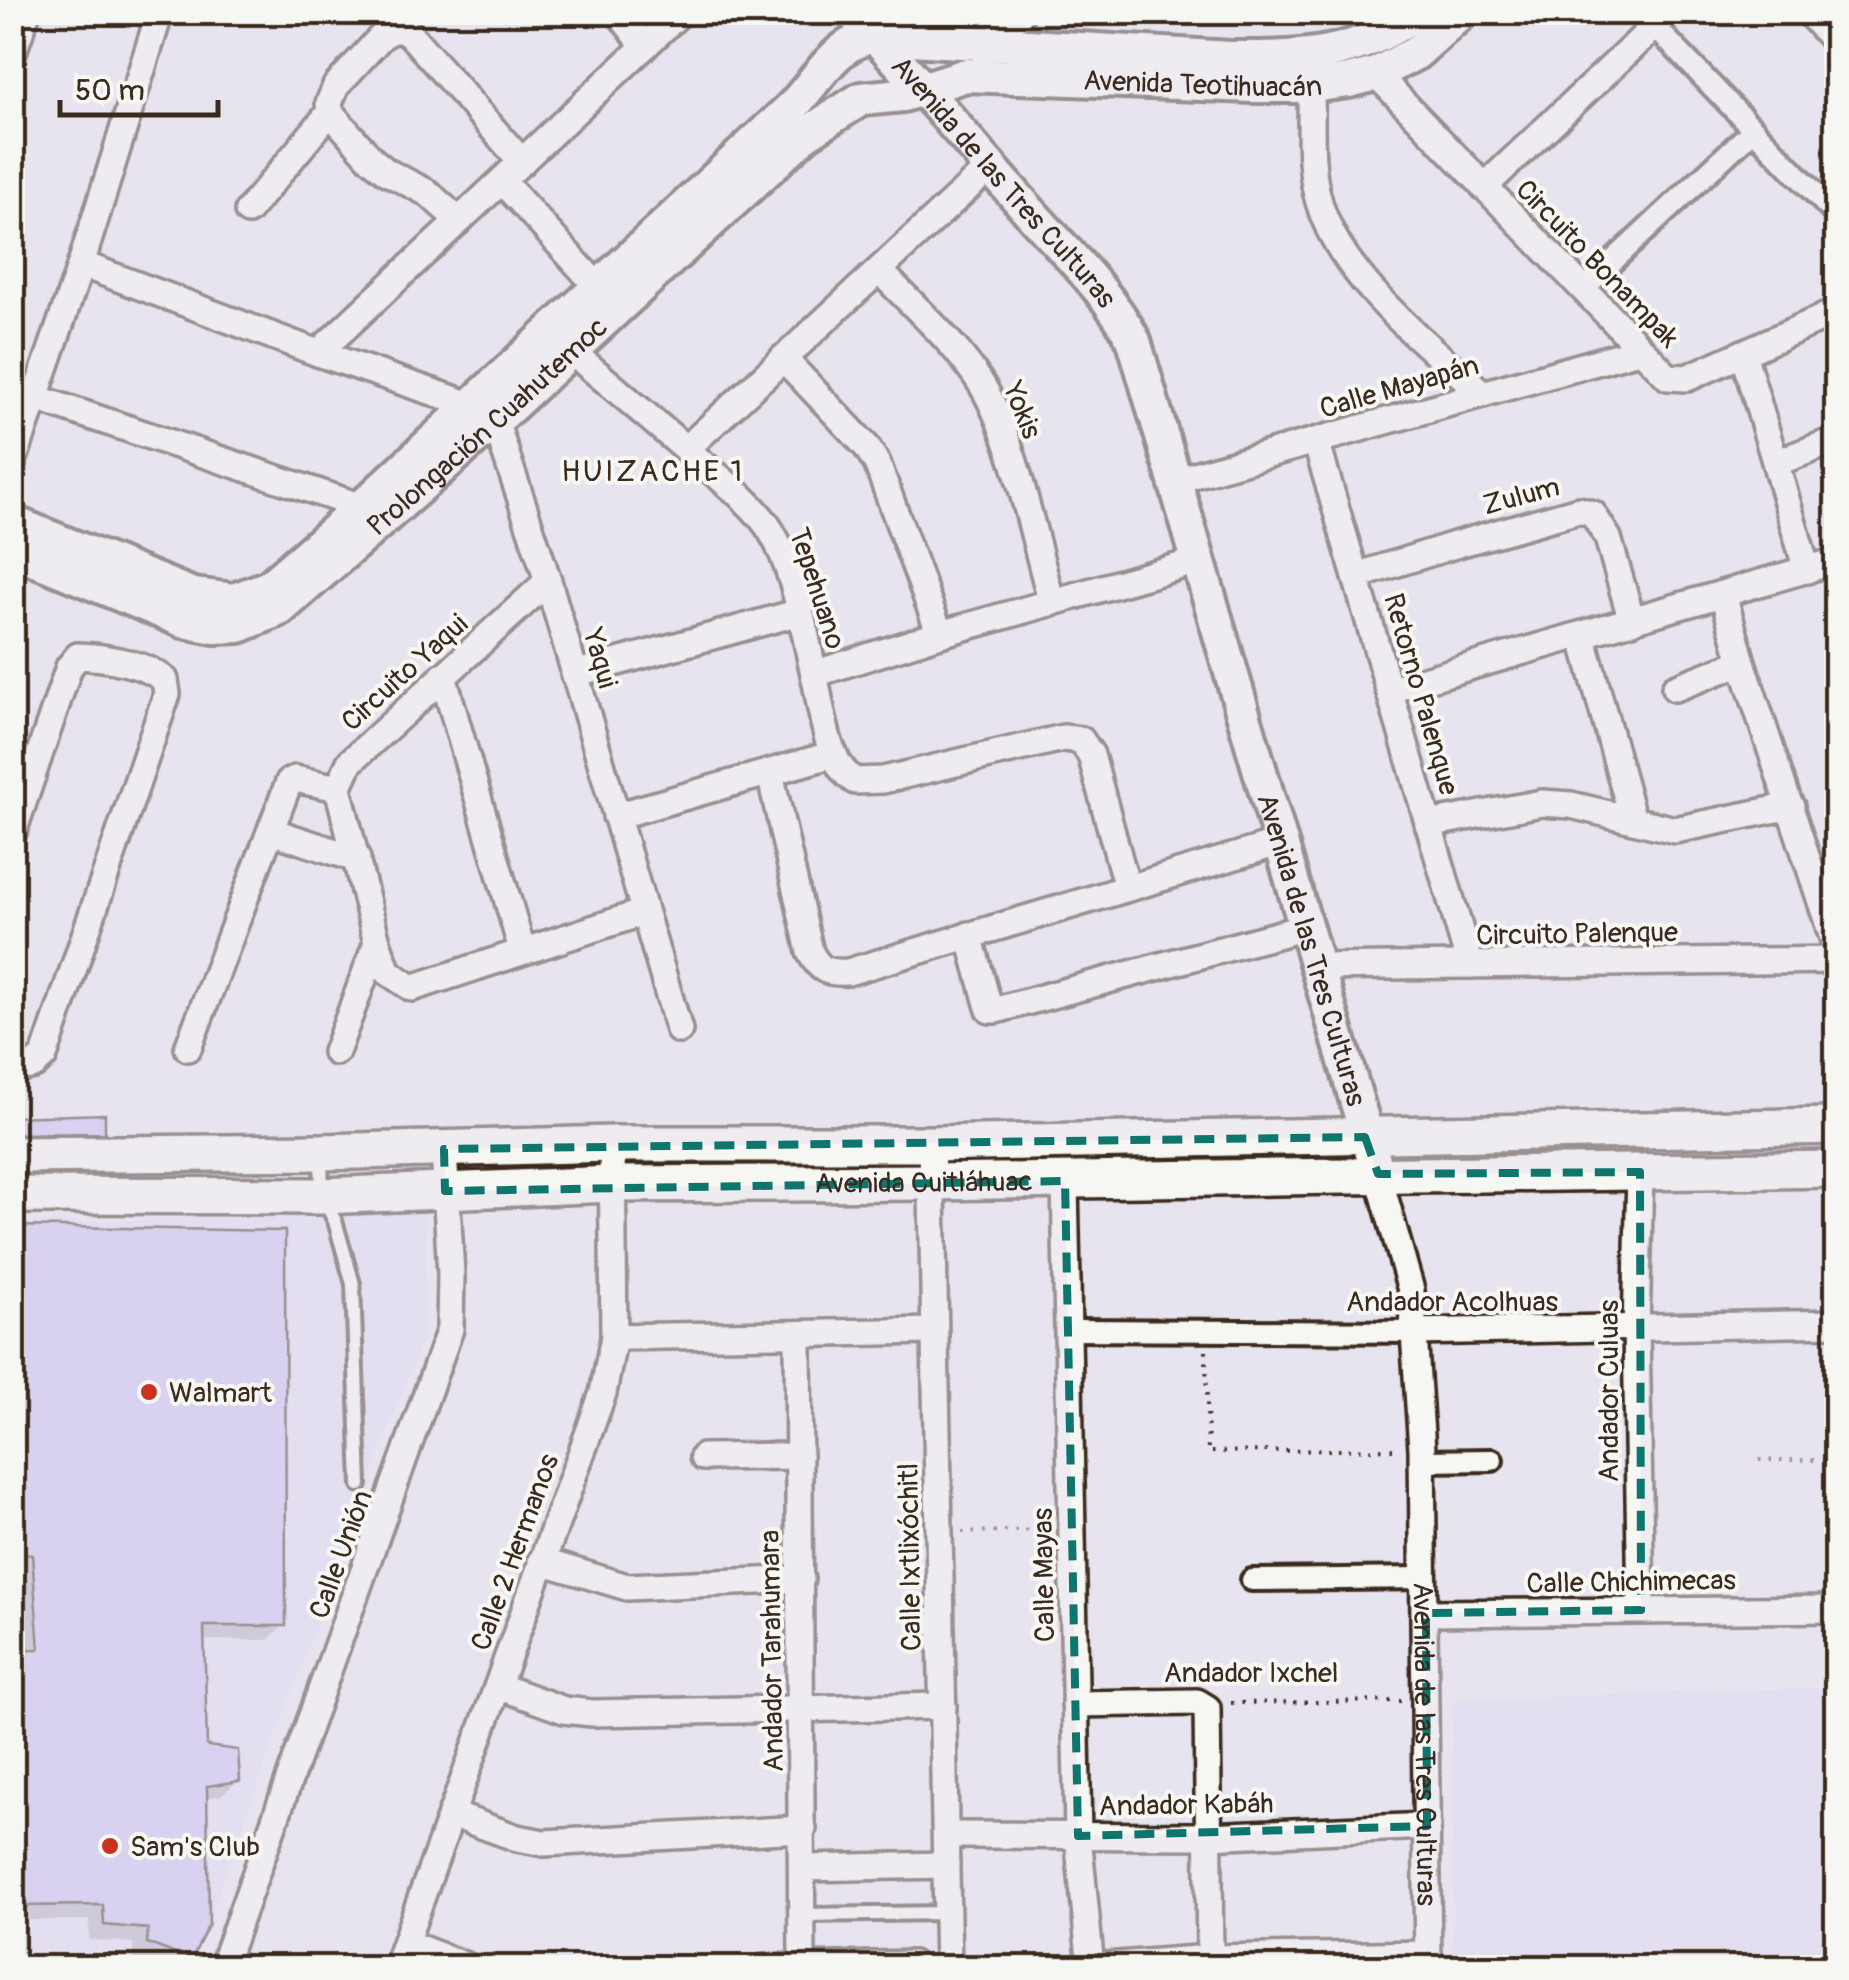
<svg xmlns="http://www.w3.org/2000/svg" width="1849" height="1980" viewBox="0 0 1849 1980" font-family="Pangolin,sans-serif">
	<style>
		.built { fill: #ddd8ef }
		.shadow { fill: #0003 }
		.building { fill: #c5bbed; stroke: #3b2a1e; stroke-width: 2.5 }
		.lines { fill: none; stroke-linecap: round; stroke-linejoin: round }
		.service-casing { stroke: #3b2a1e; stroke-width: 20 }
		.pedestrian-casing { stroke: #3b2a1e; stroke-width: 28 }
		.minor-casing { stroke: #3b2a1e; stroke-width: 32 }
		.tertiary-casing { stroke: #3b2a1e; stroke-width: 40 }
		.secondary-casing { stroke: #3b2a1e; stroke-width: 42 }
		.path { stroke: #3b2a1e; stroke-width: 4; stroke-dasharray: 2.5 8; stroke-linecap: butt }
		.service { stroke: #f6f6f2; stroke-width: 12 }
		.pedestrian { stroke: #f6f6f2; stroke-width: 20 }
		.minor { stroke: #f6f6f2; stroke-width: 25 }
		.tertiary { stroke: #f6f6f2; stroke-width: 32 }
		.secondary { stroke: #f6f6f2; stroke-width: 35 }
		.marked { fill: none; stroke: #0f766e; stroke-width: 8; stroke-dasharray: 20 12; stroke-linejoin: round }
		.poi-dot { fill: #c8321e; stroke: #f6f6f2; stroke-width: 4 }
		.labels { text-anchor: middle; stroke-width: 8; stroke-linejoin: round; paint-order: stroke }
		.street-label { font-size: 28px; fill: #3b2a1e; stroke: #f6f6f2 }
		.poi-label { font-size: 28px; fill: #3b2a1e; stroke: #f6f6f2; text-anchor: start }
		.neighbourhood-label { font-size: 30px; letter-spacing: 2.5px; fill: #3b2a1e; stroke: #f6f6f2 }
	</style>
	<rect width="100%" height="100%" fill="#e7e4f0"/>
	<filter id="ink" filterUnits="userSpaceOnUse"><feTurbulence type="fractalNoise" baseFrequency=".01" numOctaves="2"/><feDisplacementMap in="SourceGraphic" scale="20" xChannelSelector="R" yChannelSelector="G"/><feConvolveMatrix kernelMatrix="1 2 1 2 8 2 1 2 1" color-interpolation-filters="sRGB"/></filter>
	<g filter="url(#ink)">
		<g class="built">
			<path d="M 426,1213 L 424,1333 L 191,1967 L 13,1967 L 12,1223 Z"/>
			<path d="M 1833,1688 L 1836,1967 L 1453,1967 L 1452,1700 Z"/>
		</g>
		<g class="shadow">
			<path d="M 12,1120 L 103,1132 L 93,1142 L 12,1143 Z"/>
			<path d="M 12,1229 L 284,1625 L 268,1640 L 202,1640 L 205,1749 L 238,1780 L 222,1795 L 204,1798 L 189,1958 L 180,1968 L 157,1968 L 133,1958 L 133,1943 L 89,1940 L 89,1920 L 12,1920 L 12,1652 L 23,1652 L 17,1570 L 12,1569 Z"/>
		</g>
		<g class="building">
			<path d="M 105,1114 L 105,1133 L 12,1134 L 12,1117 Z"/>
			<path d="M 12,1226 L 285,1231 L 286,1626 L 204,1626 L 207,1746 L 238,1750 L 240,1781 L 207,1786 L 209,1924 L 191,1960 L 147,1943 L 148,1929 L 104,1925 L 103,1905 L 12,1906 L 12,1650 L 39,1649 L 32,1555 L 12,1552 Z"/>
		</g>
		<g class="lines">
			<defs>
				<g id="service">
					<path d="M 321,1154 L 322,1196 L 335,1221 L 353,1284 L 360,1485"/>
					<path d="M 802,1915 L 947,1913"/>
				</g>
				<g id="pedestrian">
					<path d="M 1655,27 L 1836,215"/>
					<path d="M 1582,290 L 1754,129"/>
					<path d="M 1068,1330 L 1414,1332"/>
					<path d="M 1423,1461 L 1492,1460"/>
					<path d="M 1252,1580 L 1425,1578"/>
				</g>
				<g id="minor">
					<path d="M 618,12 L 645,46"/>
					<path d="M 1808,12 L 1836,43"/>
					<path d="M 983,51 L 1022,12"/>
					<path d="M 12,55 L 27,12"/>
					<path d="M 1376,74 L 1668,377 L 1687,378 L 1836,312"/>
					<path d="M 1311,86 C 1312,124 1308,165 1319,202 C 1340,277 1426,344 1483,394"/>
					<path d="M 990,167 L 686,449 C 713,474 751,499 771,531 C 795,570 804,631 814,674 L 940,634 L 1198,561"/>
					<path d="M 502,181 L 599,288"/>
					<path d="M 1484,187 L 1670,12"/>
					<path d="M 248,211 L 330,112"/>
					<path d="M 459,221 L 428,193 L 387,172 L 372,160 L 330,112 L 329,103 L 336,86 L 382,36 L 395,29 L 408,32 L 522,162"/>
					<path d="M 81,264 L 318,353 L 471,405 L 495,421 L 548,581 L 679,1030"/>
					<path d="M 880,271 C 914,307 956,343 982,385 C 1015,440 1034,540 1052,603"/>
					<path d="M 571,351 L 686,449"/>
					<path d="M 318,353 L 681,12"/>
					<path d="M 1743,353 L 1807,570"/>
					<path d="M 783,358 L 866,446 L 877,463 L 940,634"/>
					<path d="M 36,398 L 362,507"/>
					<path d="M 1316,441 L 1470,965"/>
					<path d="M 1778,462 L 1836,440"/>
					<path d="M 12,464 L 81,264 L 160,12"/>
					<path d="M 1176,480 L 1639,350"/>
					<path d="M 1356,576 L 1458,544 L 1579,510 L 1593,514 L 1608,538 L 1632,621"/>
					<path d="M 548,581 L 350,762 L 338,788 L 377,942 L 388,972 L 412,988 L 644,912"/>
					<path d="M 1723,594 L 1742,662 L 1836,947"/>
					<path d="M 1582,635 L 1633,820"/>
					<path d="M 574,674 L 800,612"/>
					<path d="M 814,674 C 822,706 825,763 855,781 L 883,780 L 1063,738 L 1081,740 L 1091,755 L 1127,888"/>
					<path d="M 443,676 L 522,950"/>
					<path d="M 1675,688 L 1742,662"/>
					<path d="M 1389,690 L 1836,561"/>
					<path d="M 770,773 L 810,952 C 820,971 827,973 848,972 L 1282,842"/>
					<path d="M 616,816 L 834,754"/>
					<path d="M 1428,824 L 1542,803 L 1571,805 L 1675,830 L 1791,806"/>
					<path d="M 271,831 L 357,859"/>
					<path d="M 12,835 L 69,667 L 78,656 C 104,657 145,663 165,680 L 167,694 L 44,1056 L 34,1065 L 12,1070"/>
					<path d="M 969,935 L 988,1004 L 990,1010 L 996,1010 L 1306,927"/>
					<path d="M 1318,967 L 1836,960"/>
					<path d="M 188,1048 L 289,782 L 295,779 L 338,788"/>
					<path d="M 336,1052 L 377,942"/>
					<path d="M 931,1144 L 948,1968"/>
					<path d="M 1640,1172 L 1636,1329 L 1641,1610"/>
					<path id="s1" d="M 1378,1174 L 1411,1290 L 1422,1449 L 1428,1968"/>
					<path d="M 1065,1181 L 1078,1836 L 1091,1968"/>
					<path d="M 1414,1332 L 1836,1323"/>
					<path d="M 798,1335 L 802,1966"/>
					<path d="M 614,1337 L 933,1331"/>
					<path d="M 703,1457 L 799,1456"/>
					<path d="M 541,1561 L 627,1587 L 801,1579"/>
					<path d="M 1426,1613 L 1836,1609"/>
					<path d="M 498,1686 L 564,1710 L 592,1713 L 943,1706"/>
					<path d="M 1075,1704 L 1197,1702 L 1207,1708 L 1210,1958"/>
					<path d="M 451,1814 L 517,1838 L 544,1843 L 803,1829"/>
					<path d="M 946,1835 L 1207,1836 L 1427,1826"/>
					<path d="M 803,1868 L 946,1865"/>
					<path d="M 406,1943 L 471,1968"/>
					<path d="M 1091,1967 L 1210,1958 L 1428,1954"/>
					<path d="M 222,1968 L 450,1329 L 451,1275 L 444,1149"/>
					<path d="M 396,1968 L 603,1393 L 614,1337 L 612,1144"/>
					<path d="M 764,1968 L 912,1964"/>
				</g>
				<g id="tertiary">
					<path id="s2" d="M 852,12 C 912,73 965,139 1022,203 C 1060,247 1107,289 1134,341 L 1378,1174"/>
					<path d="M 12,522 L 193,595 L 234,600 L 269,587 L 362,507 L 790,109 C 816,83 837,38 876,37 L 1231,58 C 1303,58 1357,57 1417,12"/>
					<path id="s3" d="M 12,550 L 184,621 L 215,627 L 239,626 L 280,609 L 495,421 L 806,134 L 861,99 L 903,95 L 966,75 L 1253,86 L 1311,86 L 1349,81 L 1376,74 L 1416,53 L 1462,12"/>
				</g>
				<g id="secondary">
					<path d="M 12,1155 L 320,1152 L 612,1144 L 931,1144 L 1836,1126"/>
					<path id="s4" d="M 12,1195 L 322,1196 L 612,1184 L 932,1182 L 1836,1169"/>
				</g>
			</defs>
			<use href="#service" class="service-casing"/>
			<use href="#pedestrian" class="pedestrian-casing"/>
			<use href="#minor" class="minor-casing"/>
			<use href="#tertiary" class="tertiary-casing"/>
			<use href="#secondary" class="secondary-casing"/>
			<g class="path">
				<path d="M 1206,1351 L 1208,1452 L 1397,1449"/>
				<path d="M 1759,1460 L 1836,1460"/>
				<path d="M 962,1532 L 1048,1530"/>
				<path d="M 1231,1703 L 1401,1701"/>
			</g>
			<use href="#service" class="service"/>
			<use href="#pedestrian" class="pedestrian"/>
			<use href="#minor" class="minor"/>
			<use href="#tertiary" class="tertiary"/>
			<use href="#secondary" class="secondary"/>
		</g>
	</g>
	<path d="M0 0H1849V1980H0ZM 1365,1137 L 1378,1174 L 1640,1172 L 1641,1610 L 1426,1613 L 1427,1826 L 1078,1836 L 1065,1181 L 445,1191 L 444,1149 Z" fill="#e7e4f0" fill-opacity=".55" fill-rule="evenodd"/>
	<path class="marked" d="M 1365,1137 L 1378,1174 L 1640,1172 L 1641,1610 L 1426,1613 L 1427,1826 L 1078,1836 L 1065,1181 L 445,1191 L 444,1149 Z"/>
	<g class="poi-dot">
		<circle cx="149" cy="1392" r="10"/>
		<circle cx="110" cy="1846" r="10"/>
	</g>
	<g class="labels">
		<g class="street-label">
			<text dy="10" stroke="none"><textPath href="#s3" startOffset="1405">Avenida Teotihuacán</textPath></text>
			<text dy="10" stroke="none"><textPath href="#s2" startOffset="228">Avenida de las Tres Culturas</textPath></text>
			<text transform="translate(1598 263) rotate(46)" y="10">Circuito Bonampak</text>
			<text transform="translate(1399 386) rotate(-16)" y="10">Calle Mayapán</text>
			<text transform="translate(1023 410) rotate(68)" y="10">Yokis</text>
			<text dy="10" stroke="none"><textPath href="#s3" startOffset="562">Prolongación Cuahutemoc</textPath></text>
			<text transform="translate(1521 495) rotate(-15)" y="10">Zulum</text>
			<text transform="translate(818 588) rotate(72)" y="10">Tepehuano</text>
			<text transform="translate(601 658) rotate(74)" y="10">Yaqui</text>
			<text transform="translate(404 672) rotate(-42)" y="10">Circuito Yaqui</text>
			<text transform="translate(1422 694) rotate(74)" y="10">Retorno Palenque</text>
			<text transform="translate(1577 933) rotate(-1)" y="10">Circuito Palenque</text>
			<text dy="10" stroke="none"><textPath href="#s2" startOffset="1068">Avenida de las Tres Culturas</textPath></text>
			<text dy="10" stroke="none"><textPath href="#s4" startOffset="912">Avenida Cuitláhuac</textPath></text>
			<text x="1452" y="1311">Andador Acolhuas</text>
			<text transform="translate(1608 1391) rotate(-90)" y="10">Andador Culuas</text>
			<text transform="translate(514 1552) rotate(-70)" y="10">Calle 2 Hermanos</text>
			<text transform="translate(340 1554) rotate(-70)" y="10">Calle Unión</text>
			<text transform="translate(909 1557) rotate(-91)" y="10">Calle Ixtlixóchitl</text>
			<text transform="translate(1043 1575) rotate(-91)" y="10">Calle Mayas</text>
			<text transform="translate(1631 1581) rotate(-1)" y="10">Calle Chichimecas</text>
			<text transform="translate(771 1651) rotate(-91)" y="10">Andador Tarahumara</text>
			<text x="1251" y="1682">Andador Ixchel</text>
			<text dy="10" stroke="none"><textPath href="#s1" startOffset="575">Avenida de las Tres Culturas</textPath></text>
			<text transform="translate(1186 1804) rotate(-1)" y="10">Andador Kabáh</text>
		</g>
		<g class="poi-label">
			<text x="169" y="1402">Walmart</text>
			<text x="130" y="1856">Sam's Club</text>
		</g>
		<g class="neighbourhood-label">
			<text x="653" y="481">HUIZACHE 1</text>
		</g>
	</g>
	<rect width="1849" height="1980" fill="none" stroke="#f6f6f2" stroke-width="50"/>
	<rect x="25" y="25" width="1799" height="1930" fill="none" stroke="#3b2a1e" stroke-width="4" filter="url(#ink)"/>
	<path d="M60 100v15h158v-15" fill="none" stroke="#3b2a1e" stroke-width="5"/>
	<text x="75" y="100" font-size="30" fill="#3b2a1e" stroke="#f6f6f2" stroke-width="8" paint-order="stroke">50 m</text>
</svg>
